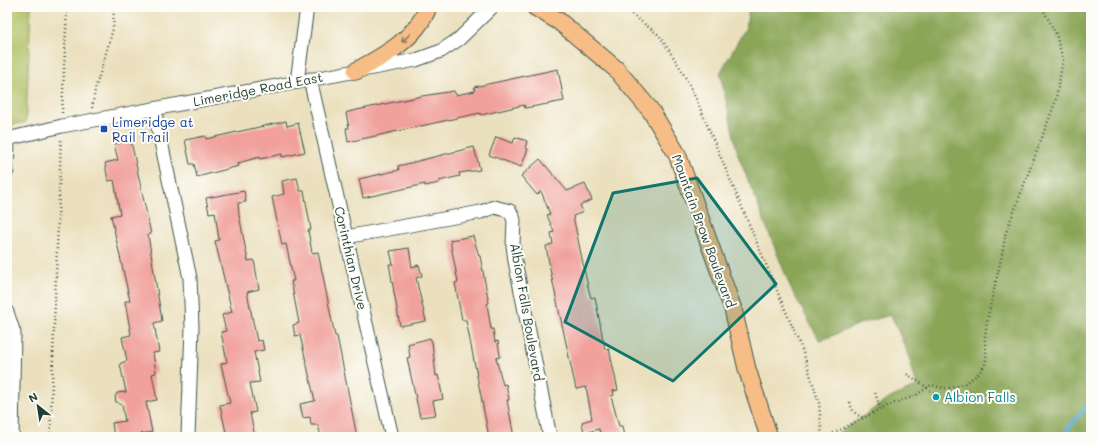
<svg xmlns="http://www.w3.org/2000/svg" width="1098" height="444" viewBox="0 0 1098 444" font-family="Mali,sans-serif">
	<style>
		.green { fill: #aebe61; stroke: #667e4a }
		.forest { fill: #8aa557; stroke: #547146 }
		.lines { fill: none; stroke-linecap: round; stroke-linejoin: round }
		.stream { stroke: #5bacd5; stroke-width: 4 }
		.building { fill: #f1a09b }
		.minor-casing { stroke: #3e5549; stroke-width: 15 }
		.major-casing { stroke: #3e5549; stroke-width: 19 }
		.path { stroke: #3e5549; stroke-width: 2.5; stroke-dasharray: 1 3; stroke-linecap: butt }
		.minor { stroke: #fff; stroke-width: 13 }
		.major { stroke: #f6be86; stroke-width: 17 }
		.oneway { stroke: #807759 }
		.marked { fill: #0f766e; fill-opacity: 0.2; stroke: #0f766e; stroke-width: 3; stroke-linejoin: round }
		.transit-dot { fill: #1a4fb4; stroke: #fdfcf7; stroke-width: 1.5 }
		.culture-dot { fill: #0f9aa8; stroke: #fdfcf7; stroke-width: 1.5 }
		.labels { text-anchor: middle; stroke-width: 4; stroke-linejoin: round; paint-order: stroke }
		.street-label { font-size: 13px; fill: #1f3d34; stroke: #fdfcf7 }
		.transit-label { font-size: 13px; fill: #164399; stroke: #fdfcf7; text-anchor: start }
		.culture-label { font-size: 13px; fill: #0d838f; stroke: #fdfcf7; text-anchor: start }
	</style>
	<rect width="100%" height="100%" fill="#fdfcf7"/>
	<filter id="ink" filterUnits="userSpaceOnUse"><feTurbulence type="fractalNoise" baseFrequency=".025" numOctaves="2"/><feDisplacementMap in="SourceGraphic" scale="8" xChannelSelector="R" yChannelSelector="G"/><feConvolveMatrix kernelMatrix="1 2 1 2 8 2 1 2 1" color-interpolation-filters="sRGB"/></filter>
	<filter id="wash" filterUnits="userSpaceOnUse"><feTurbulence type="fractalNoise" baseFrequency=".012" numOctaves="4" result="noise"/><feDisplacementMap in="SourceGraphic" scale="16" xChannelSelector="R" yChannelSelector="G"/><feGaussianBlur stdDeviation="0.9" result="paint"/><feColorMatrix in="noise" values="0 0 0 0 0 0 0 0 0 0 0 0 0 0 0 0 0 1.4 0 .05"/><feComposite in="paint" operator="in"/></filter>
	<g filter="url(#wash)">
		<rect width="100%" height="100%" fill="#ebe0be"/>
		<path class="green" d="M 7,7 L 31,7 L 26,122 L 7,126 Z"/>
		<path class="forest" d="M 749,7 L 1091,7 L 1091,437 L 833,437 L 888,399 L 917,386 L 907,351 L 891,315 L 862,323 L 820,341 L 792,291 L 738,155 L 720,73 L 746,27 Z"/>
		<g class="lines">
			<path class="stream" d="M 1061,437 L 1091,401"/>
		</g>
		<g id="blocks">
			<g class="building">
				<path d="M 558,69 L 564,101 L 525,108 L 524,105 L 481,115 L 480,113 L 348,142 L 346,128 L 349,128 L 346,113 L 348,112 L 422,96 L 454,91 L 456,95 L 475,91 L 474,87 Z"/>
				<path d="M 286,121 L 287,126 L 298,123 L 305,152 L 282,157 L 282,154 L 260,159 L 260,157 L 238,163 L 239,166 L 197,177 L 194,164 L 190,164 L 185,140 L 205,136 L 206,139 Z"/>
				<path d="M 496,137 L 513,143 L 515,137 L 527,141 L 525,148 L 528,149 L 521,167 L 489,155 Z"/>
				<path d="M 131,141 L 151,234 L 148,235 L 162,321 L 154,323 L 159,352 L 153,353 L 156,373 L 152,374 L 157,400 L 146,402 L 152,432 L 140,434 L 141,437 L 114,437 L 112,423 L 125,421 L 122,405 L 116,402 L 115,397 L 117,393 L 126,392 L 120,364 L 121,363 L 127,361 L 122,337 L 131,335 L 125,301 L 130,301 L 111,216 L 120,214 L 114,180 L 108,181 L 105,163 L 118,160 L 114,144 Z"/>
				<path d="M 474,147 L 480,170 L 459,173 L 460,176 L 439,181 L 439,183 L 425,186 L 425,184 L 363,198 L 359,179 L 399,170 L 398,166 Z"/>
				<path d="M 540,159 L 567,191 L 585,184 L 592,200 L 580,205 L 583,212 L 573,216 L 588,287 L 591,298 L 595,297 L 605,350 L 609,349 L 618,390 L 613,391 L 614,395 L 611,396 L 619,426 L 622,426 L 624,437 L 601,437 L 599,429 L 584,433 L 582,422 L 592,419 L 586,387 L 576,389 L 551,274 L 546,246 L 553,244 L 551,233 L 554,232 L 547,215 L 550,214 L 541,191 L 537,195 L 521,176 Z"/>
				<path d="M 297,178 L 300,191 L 304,191 L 311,230 L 308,230 L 312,253 L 318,252 L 335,336 L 337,336 L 357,437 L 321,437 L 318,425 L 311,425 L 310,417 L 303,418 L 300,404 L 315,401 L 300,335 L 295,336 L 293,325 L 299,323 L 291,281 L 294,281 L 286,244 L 282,245 L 272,197 L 284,194 L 282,181 Z"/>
				<path d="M 244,191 L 246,202 L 238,203 L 239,215 L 248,261 L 254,260 L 259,289 L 247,292 L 257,341 L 262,340 L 264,350 L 254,352 L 260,382 L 250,383 L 256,412 L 250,413 L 255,437 L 227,437 L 220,405 L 230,403 L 221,364 L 227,362 L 221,332 L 226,331 L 222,315 L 232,312 L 215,241 L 219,240 L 215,212 L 209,213 L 206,198 Z"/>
				<path d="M 473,236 L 479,256 L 480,256 L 489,303 L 487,304 L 491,329 L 493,329 L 495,342 L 498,341 L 500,357 L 496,358 L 503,385 L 506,384 L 509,400 L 507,400 L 514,437 L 489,437 L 466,320 L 462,320 L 455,283 L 458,282 L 450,240 Z"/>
				<path d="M 409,248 L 412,267 L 419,265 L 422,276 L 416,278 L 426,321 L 400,326 L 389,264 L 393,264 L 390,251 Z"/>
				<path d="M 430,338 L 432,342 L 436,376 L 438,375 L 443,399 L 433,401 L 436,415 L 420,417 L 407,358 L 410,357 L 408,344 Z"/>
			</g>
		</g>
	</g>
	<g filter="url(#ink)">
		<use href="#blocks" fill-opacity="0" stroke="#3e5549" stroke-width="1"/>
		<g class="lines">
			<defs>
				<g id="minor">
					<path d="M 310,79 L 392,437"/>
					<path d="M 297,82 L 307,7"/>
					<path d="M 154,109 L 190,278 L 192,327 L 188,437"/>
					<path d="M 7,139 L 62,126 L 416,60 L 441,51 L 459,39 L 492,7"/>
					<path d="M 7,171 L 8,139"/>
					<path d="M 346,237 L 481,212 L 494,207 L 510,211 L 514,220 L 513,245 L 515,261 L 550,437"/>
					<path d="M 7,312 L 14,333 L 12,437"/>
				</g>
				<g id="major">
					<path d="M 535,7 L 560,22 L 616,69 L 651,111 L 677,154 L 733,309 L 747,369 L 769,437"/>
					<path d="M 356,71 C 384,56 417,38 428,7"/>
				</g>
			</defs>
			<use href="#minor" class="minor-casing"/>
			<use href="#major" class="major-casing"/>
			<g class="path">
				<path d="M 622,7 L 659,35 L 681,69 L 697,101 L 803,352 L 819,403 L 822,437"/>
				<path d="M 92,108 L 95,90 L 113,29 L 114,7"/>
				<path d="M 62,113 L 67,7"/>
				<path d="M 907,374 L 928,388 L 936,397"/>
				<path d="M 875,393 L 881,410"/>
				<path d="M 850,402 C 852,412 855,414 864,418"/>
				<path d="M 50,437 L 61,139"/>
				<path d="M 826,437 L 889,405 L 915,396 L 931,385 C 935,386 941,388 946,388 C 959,388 975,379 982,369 C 990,359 984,348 985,336 C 989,302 1001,269 1005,235 L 1055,103 L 1063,60 L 1056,34 L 1042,7"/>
			</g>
			<use href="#minor" class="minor"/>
			<use href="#major" class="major"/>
		</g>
		<defs><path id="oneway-shaft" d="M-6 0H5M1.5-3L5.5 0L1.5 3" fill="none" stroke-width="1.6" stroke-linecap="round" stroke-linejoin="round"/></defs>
		<use class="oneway" href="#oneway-shaft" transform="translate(406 38) rotate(136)"/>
	</g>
	<path class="marked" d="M 697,178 L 776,284 L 673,381 L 565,322 L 613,193 Z"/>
	<rect class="transit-dot" x="100" y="125" width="8" height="8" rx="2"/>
	<circle class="culture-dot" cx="936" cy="397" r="4"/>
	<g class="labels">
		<g class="street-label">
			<text transform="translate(258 89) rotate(-11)" y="5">Limeridge Road East</text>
			<text transform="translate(704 231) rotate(70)" y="5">Mountain Brow Boulevard</text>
			<text transform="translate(351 258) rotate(77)" y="5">Corinthian Drive</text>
			<text transform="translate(527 312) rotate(80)" y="5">Albion Falls Boulevard</text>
		</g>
		<g class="transit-label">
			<text x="112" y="127">Limeridge at<tspan x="112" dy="15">Rail Trail</tspan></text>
		</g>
		<g class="culture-label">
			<text x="944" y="402">Albion Falls</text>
		</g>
	</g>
	<rect width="1098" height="444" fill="none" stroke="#fdfcf7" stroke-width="24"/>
	<g transform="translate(38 406) rotate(330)" stroke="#fdfcf7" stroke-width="3" paint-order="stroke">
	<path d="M0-3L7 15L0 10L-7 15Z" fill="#1f3d34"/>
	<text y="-6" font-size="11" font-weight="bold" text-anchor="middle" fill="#1f3d34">N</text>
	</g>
</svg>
